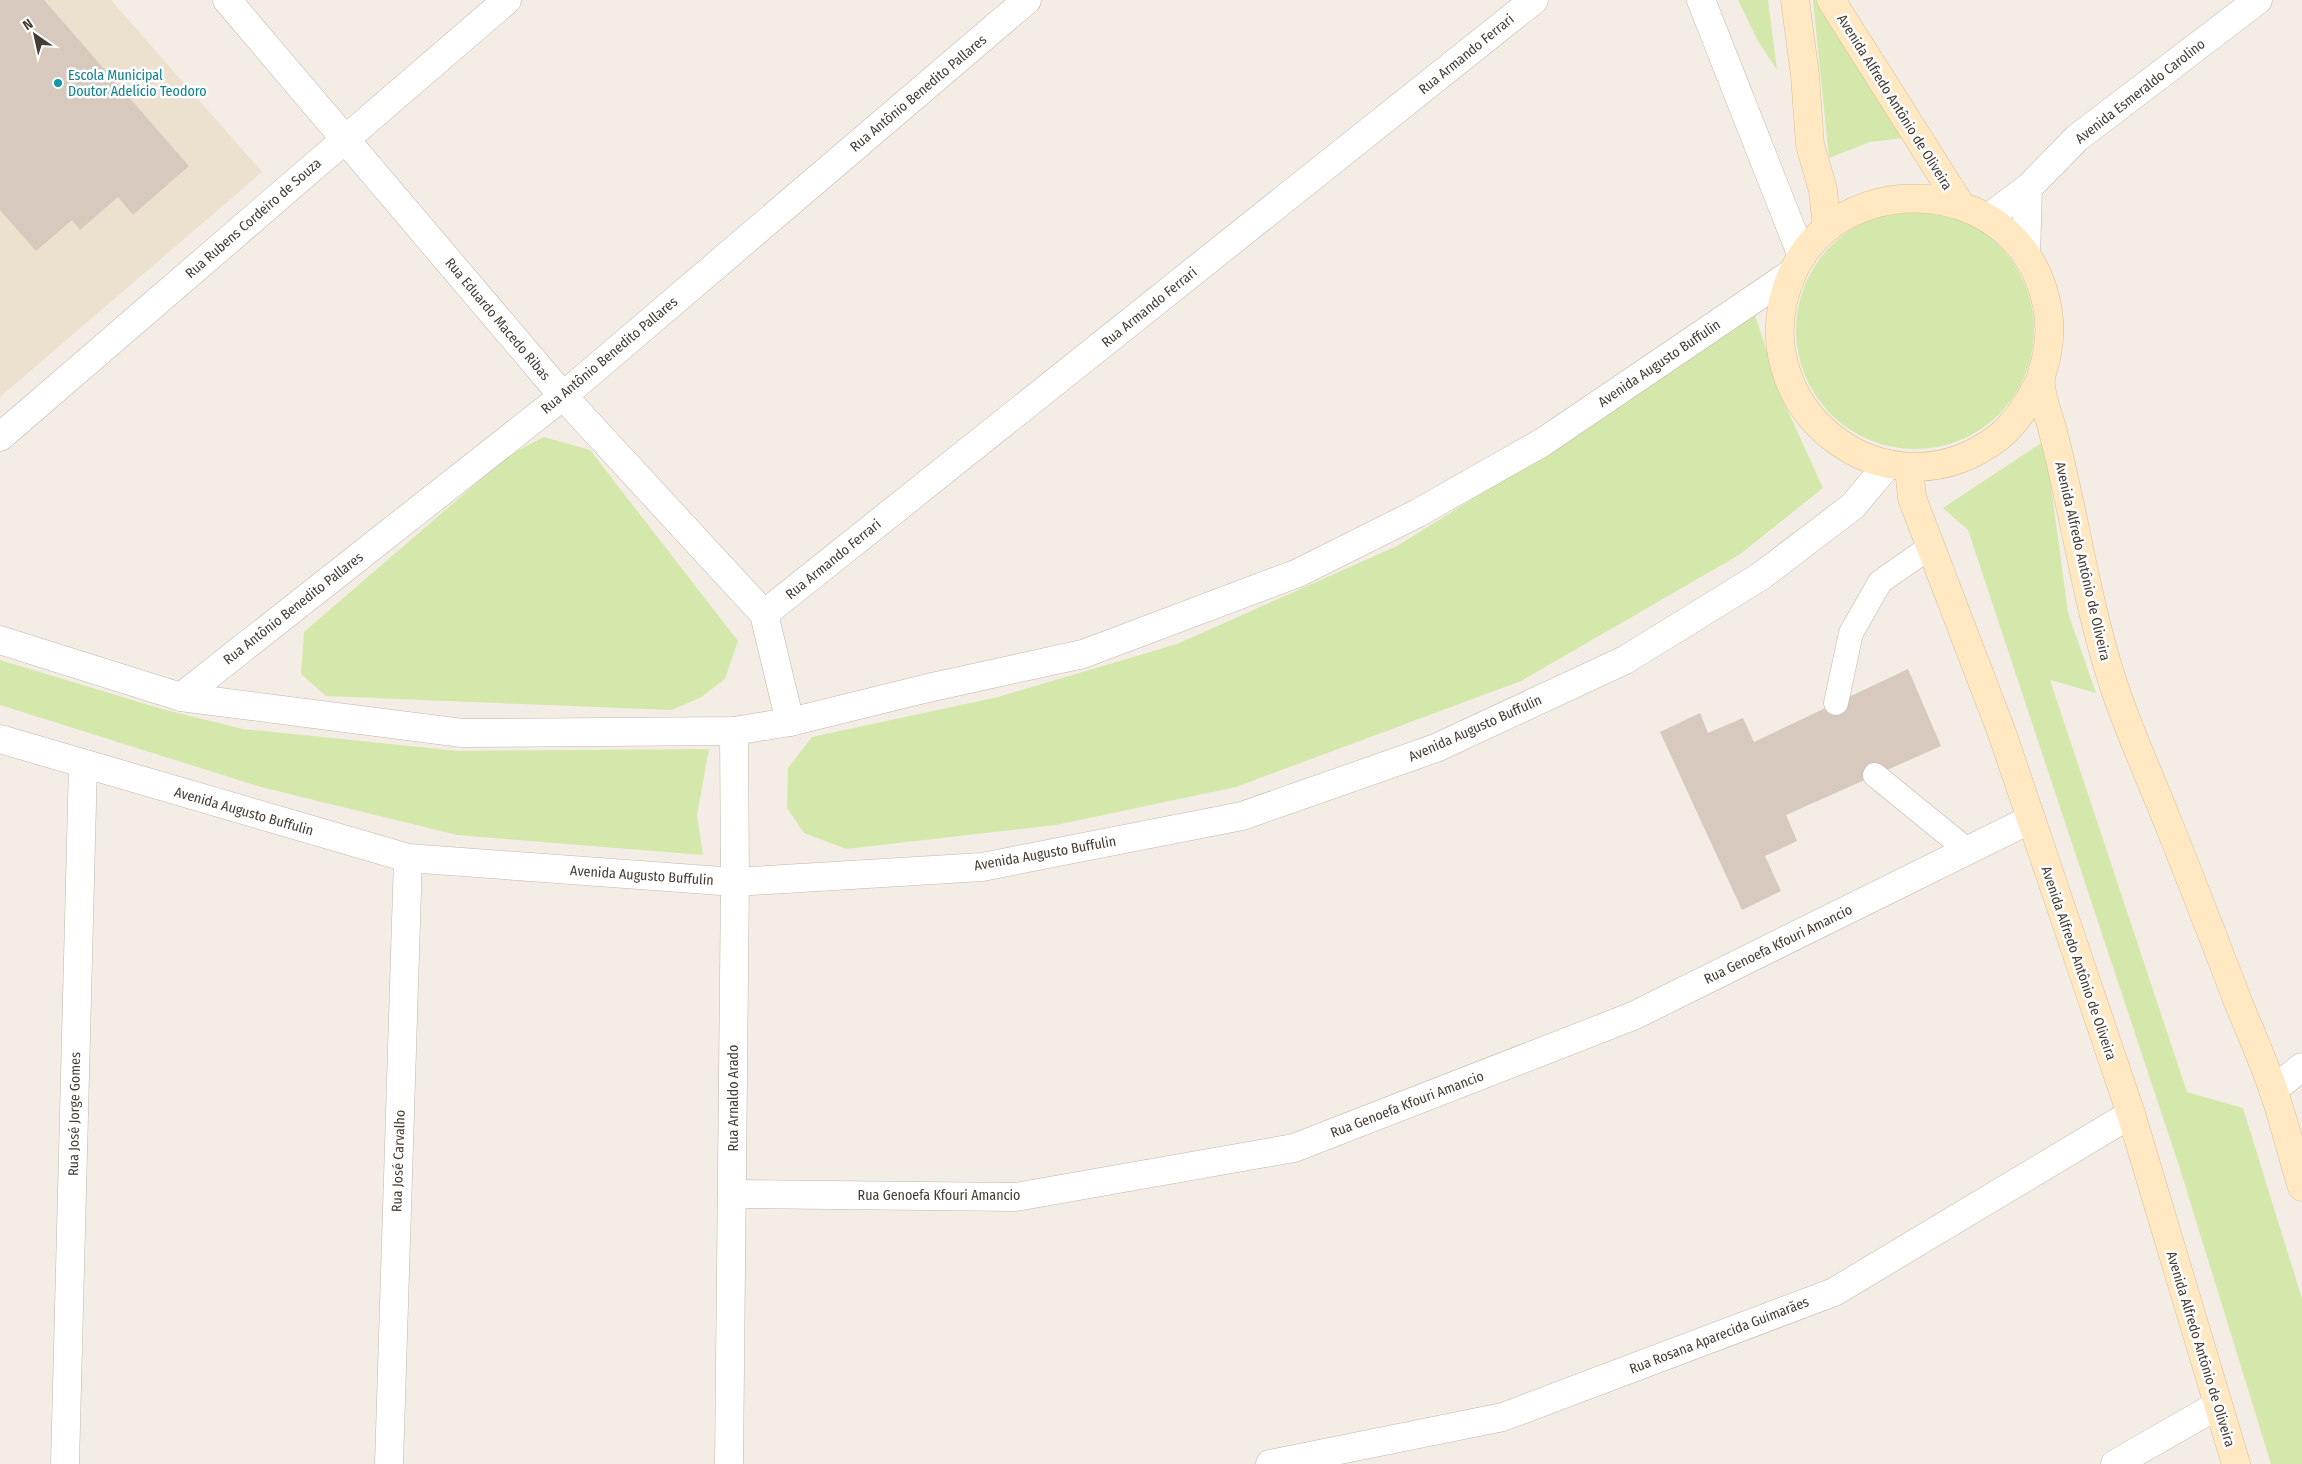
<svg xmlns="http://www.w3.org/2000/svg" width="2302" height="1464" viewBox="0 0 2302 1464" font-family="'Fira Sans Condensed',sans-serif">
	<style>
		.education { fill: #ece0ce }
		.green { fill: #d5e8ac }
		.building { fill: #d7c9bd }
		.lines { fill: none; stroke-linecap: round; stroke-linejoin: round }
		.service-casing { stroke: #c1b6aa; stroke-width: 25 }
		.minor-casing { stroke: #c1b6aa; stroke-width: 29 }
		.tertiary-casing { stroke: #c1b6aa; stroke-width: 29 }
		.secondary-casing { stroke: #d7bd96; stroke-width: 29 }
		.service { stroke: #fff; stroke-width: 24 }
		.minor { stroke: #fff; stroke-width: 28 }
		.tertiary { stroke: #fff; stroke-width: 28 }
		.secondary { stroke: #ffe8c2; stroke-width: 28 }
		.culture-dot { fill: #0f9aa8; stroke: #fff; stroke-width: 2 }
		.labels { text-anchor: middle; stroke-width: 5; stroke-linejoin: round; paint-order: stroke }
		.street-label { font-size: 14px; fill: #453c34; stroke: #fff }
		.culture-label { font-size: 14px; fill: #0d838f; stroke: #fff; text-anchor: start }
	</style>
	<rect width="100%" height="100%" fill="#f3ede5"/>
	<path class="education" d="M 44,0 L 111,0 L 262,172 L 0,397 L 0,210 L 72,220 L 80,229 L 118,197 L 133,215 L 189,166 Z"/>
	<g class="green">
		<path d="M 1738,0 L 1768,0 L 1777,70 L 1758,41 Z"/>
		<path d="M 1813,0 L 1816,0 L 1904,138 L 1870,142 L 1829,158 Z"/>
		<circle cx="1915" cy="330" r="119"/>
		<path d="M 1754,312 L 1782,398 L 1823,488 L 1739,555 L 1521,681 L 1236,787 L 1056,825 L 846,849 L 804,833 L 787,808 L 788,768 L 812,737 L 998,697 L 1177,644 L 1397,546 L 1566,441 Z"/>
		<path d="M 544,437 L 590,450 L 738,641 L 725,679 L 700,698 L 671,710 L 326,696 L 301,674 L 304,632 L 509,455 Z"/>
		<path d="M 2041,443 L 2048,464 L 2068,613 L 2096,693 L 2050,680 L 2187,1092 L 2243,1108 L 2302,1299 L 2302,1464 L 2271,1464 L 2180,1169 L 1968,530 L 1943,508 Z"/>
		<path d="M 0,660 L 162,709 L 243,729 L 459,751 L 709,749 L 697,815 L 703,855 L 457,835 L 261,787 L 0,705 Z"/>
	</g>
	<g class="building">
		<path d="M 0,0 L 44,0 L 189,166 L 133,215 L 118,197 L 80,230 L 72,220 L 36,251 L 0,210 Z"/>
		<path d="M 1908,669 L 1941,746 L 1786,815 L 1797,841 L 1765,856 L 1781,891 L 1742,910 L 1660,732 L 1700,713 L 1708,733 L 1743,718 L 1754,742 Z"/>
	</g>
	<g class="lines">
		<defs>
			<g id="service">
				<path d="M 1836,703 L 1851,633 L 1880,582 L 1930,547"/>
				<path d="M 1875,775 L 1967,850"/>
			</g>
			<g id="minor">
				<path d="M 227,0 L 563,396 L 764,614 L 790,722"/>
				<path d="M 1701,0 L 1802,256"/>
				<path d="M 0,437 L 507,0"/>
				<path d="M 764,614 L 1534,0"/>
				<path d="M 181,697 L 563,396 L 1027,0"/>
				<path d="M 2273,1090 L 2302,1067"/>
				<path d="M 732,1194 L 1016,1197 L 1294,1148 L 1633,1016 L 2031,819"/>
				<path d="M 65,1464 L 83,764"/>
				<path d="M 389,1464 L 408,858"/>
				<path d="M 729,1464 L 735,882 L 734,731"/>
				<path d="M 1270,1464 L 1503,1417 L 1834,1292 L 2131,1114"/>
				<path d="M 2115,1464 L 2218,1405"/>
			</g>
			<g id="tertiary">
				<path d="M 1988,218 L 2028,188 L 2077,138 L 2258,0"/>
				<path d="M 2026,255 L 2028,188"/>
				<path d="M 0,640 L 181,697 L 462,733 L 734,731 L 790,722 L 928,688 L 1083,654 L 1298,573 L 1418,513 L 1543,442 L 1792,273"/>
				<path d="M 0,739 L 408,858 L 735,882 L 982,867 L 1242,816 L 1436,748 L 1625,660 L 1761,576 L 1853,506 L 1888,464"/>
			</g>
			<g id="secondary">
				<path d="M 1795,0 L 1805,75 L 1810,145 L 1823,190 L 1827,228"/>
				<path d="M 1831,0 L 1960,204"/>
				<path d="M 2040,381 C 2029,401 2018,421 2000,436 C 1886,526 1734,403 1793,272 C 1835,180 1973,174 2027,256 C 2045,283 2054,321 2047,353 C 2046,362 2042,370 2041,378 C 2039,393 2048,413 2052,428 C 2074,510 2085,595 2111,677 C 2126,725 2148,772 2167,820 C 2191,880 2215,941 2238,1002 C 2250,1031 2263,1060 2273,1089 C 2284,1121 2292,1155 2302,1187"/>
				<path d="M 1909,467 L 1912,498 L 2002,733 L 2131,1114 L 2236,1464"/>
			</g>
		</defs>
		<use href="#service" class="service-casing"/>
		<use href="#minor" class="minor-casing"/>
		<use href="#tertiary" class="tertiary-casing"/>
		<use href="#secondary" class="secondary-casing"/>
		<use href="#service" class="service"/>
		<use href="#minor" class="minor"/>
		<use href="#tertiary" class="tertiary"/>
		<use href="#secondary" class="secondary"/>
	</g>
	<circle class="culture-dot" cx="58" cy="83" r="5"/>
	<g class="labels">
		<g class="street-label">
			<text transform="translate(1466 54) rotate(-39)" y="5">Rua Armando Ferrari</text>
			<text transform="translate(2140 91) rotate(-38)" y="5">Avenida Esmeraldo Carolino</text>
			<text transform="translate(918 93) rotate(-40)" y="5">Rua Antônio Benedito Pallares</text>
			<text transform="translate(1895 102) rotate(58)" y="5">Avenida Alfredo Antônio de Oliveira</text>
			<text transform="translate(253 218) rotate(-41)" y="5">Rua Rubens Cordeiro de Souza</text>
			<text transform="translate(1149 307) rotate(-39)" y="5">Rua Armando Ferrari</text>
			<text transform="translate(498 319) rotate(50)" y="5">Rua Eduardo Macedo Ribas</text>
			<text transform="translate(609 355) rotate(-40)" y="5">Rua Antônio Benedito Pallares</text>
			<text transform="translate(1659 363) rotate(-34)" y="5">Avenida Augusto Buffulin</text>
			<text transform="translate(833 559) rotate(-39)" y="5">Rua Armando Ferrari</text>
			<text transform="translate(2083 561) rotate(77)" y="5">Avenida Alfredo Antônio de Oliveira</text>
			<text transform="translate(293 608) rotate(-38)" y="5">Rua Antônio Benedito Pallares</text>
			<text transform="translate(1475 728) rotate(-24)" y="5">Avenida Augusto Buffulin</text>
			<text transform="translate(244 811) rotate(16)" y="5">Avenida Augusto Buffulin</text>
			<text transform="translate(1045 853) rotate(-10)" y="5">Avenida Augusto Buffulin</text>
			<text transform="translate(642 875) rotate(4)" y="5">Avenida Augusto Buffulin</text>
			<text transform="translate(1778 944) rotate(-26)" y="5">Rua Genoefa Kfouri Amancio</text>
			<text transform="translate(2079 963) rotate(71)" y="5">Avenida Alfredo Antônio de Oliveira</text>
			<text transform="translate(733 1098) rotate(-90)" y="5">Rua Arnaldo Arado</text>
			<text transform="translate(1407 1104) rotate(-21)" y="5">Rua Genoefa Kfouri Amancio</text>
			<text transform="translate(74 1114) rotate(-89)" y="5">Rua José Jorge Gomes</text>
			<text transform="translate(398 1161) rotate(-88)" y="5">Rua José Carvalho</text>
			<text x="939" y="1200">Rua Genoefa Kfouri Amancio</text>
			<text transform="translate(1719 1335) rotate(-21)" y="5">Rua Rosana Aparecida Guimarães</text>
			<text transform="translate(2201 1349) rotate(73)" y="5">Avenida Alfredo Antônio de Oliveira</text>
		</g>
		<g class="culture-label">
			<text x="68" y="80">Escola Municipal<tspan x="68" dy="16">Doutor Adelício Teodoro</tspan></text>
		</g>
	</g>
	<g transform="translate(35 35) rotate(326)" stroke="#ffffff" stroke-width="4" paint-order="stroke">
	<path d="M0-4L9 19L0 12L-9 19Z" fill="#453c34"/>
	<text y="-8" font-size="14" font-weight="bold" text-anchor="middle" fill="#453c34">N</text>
	</g>
</svg>
